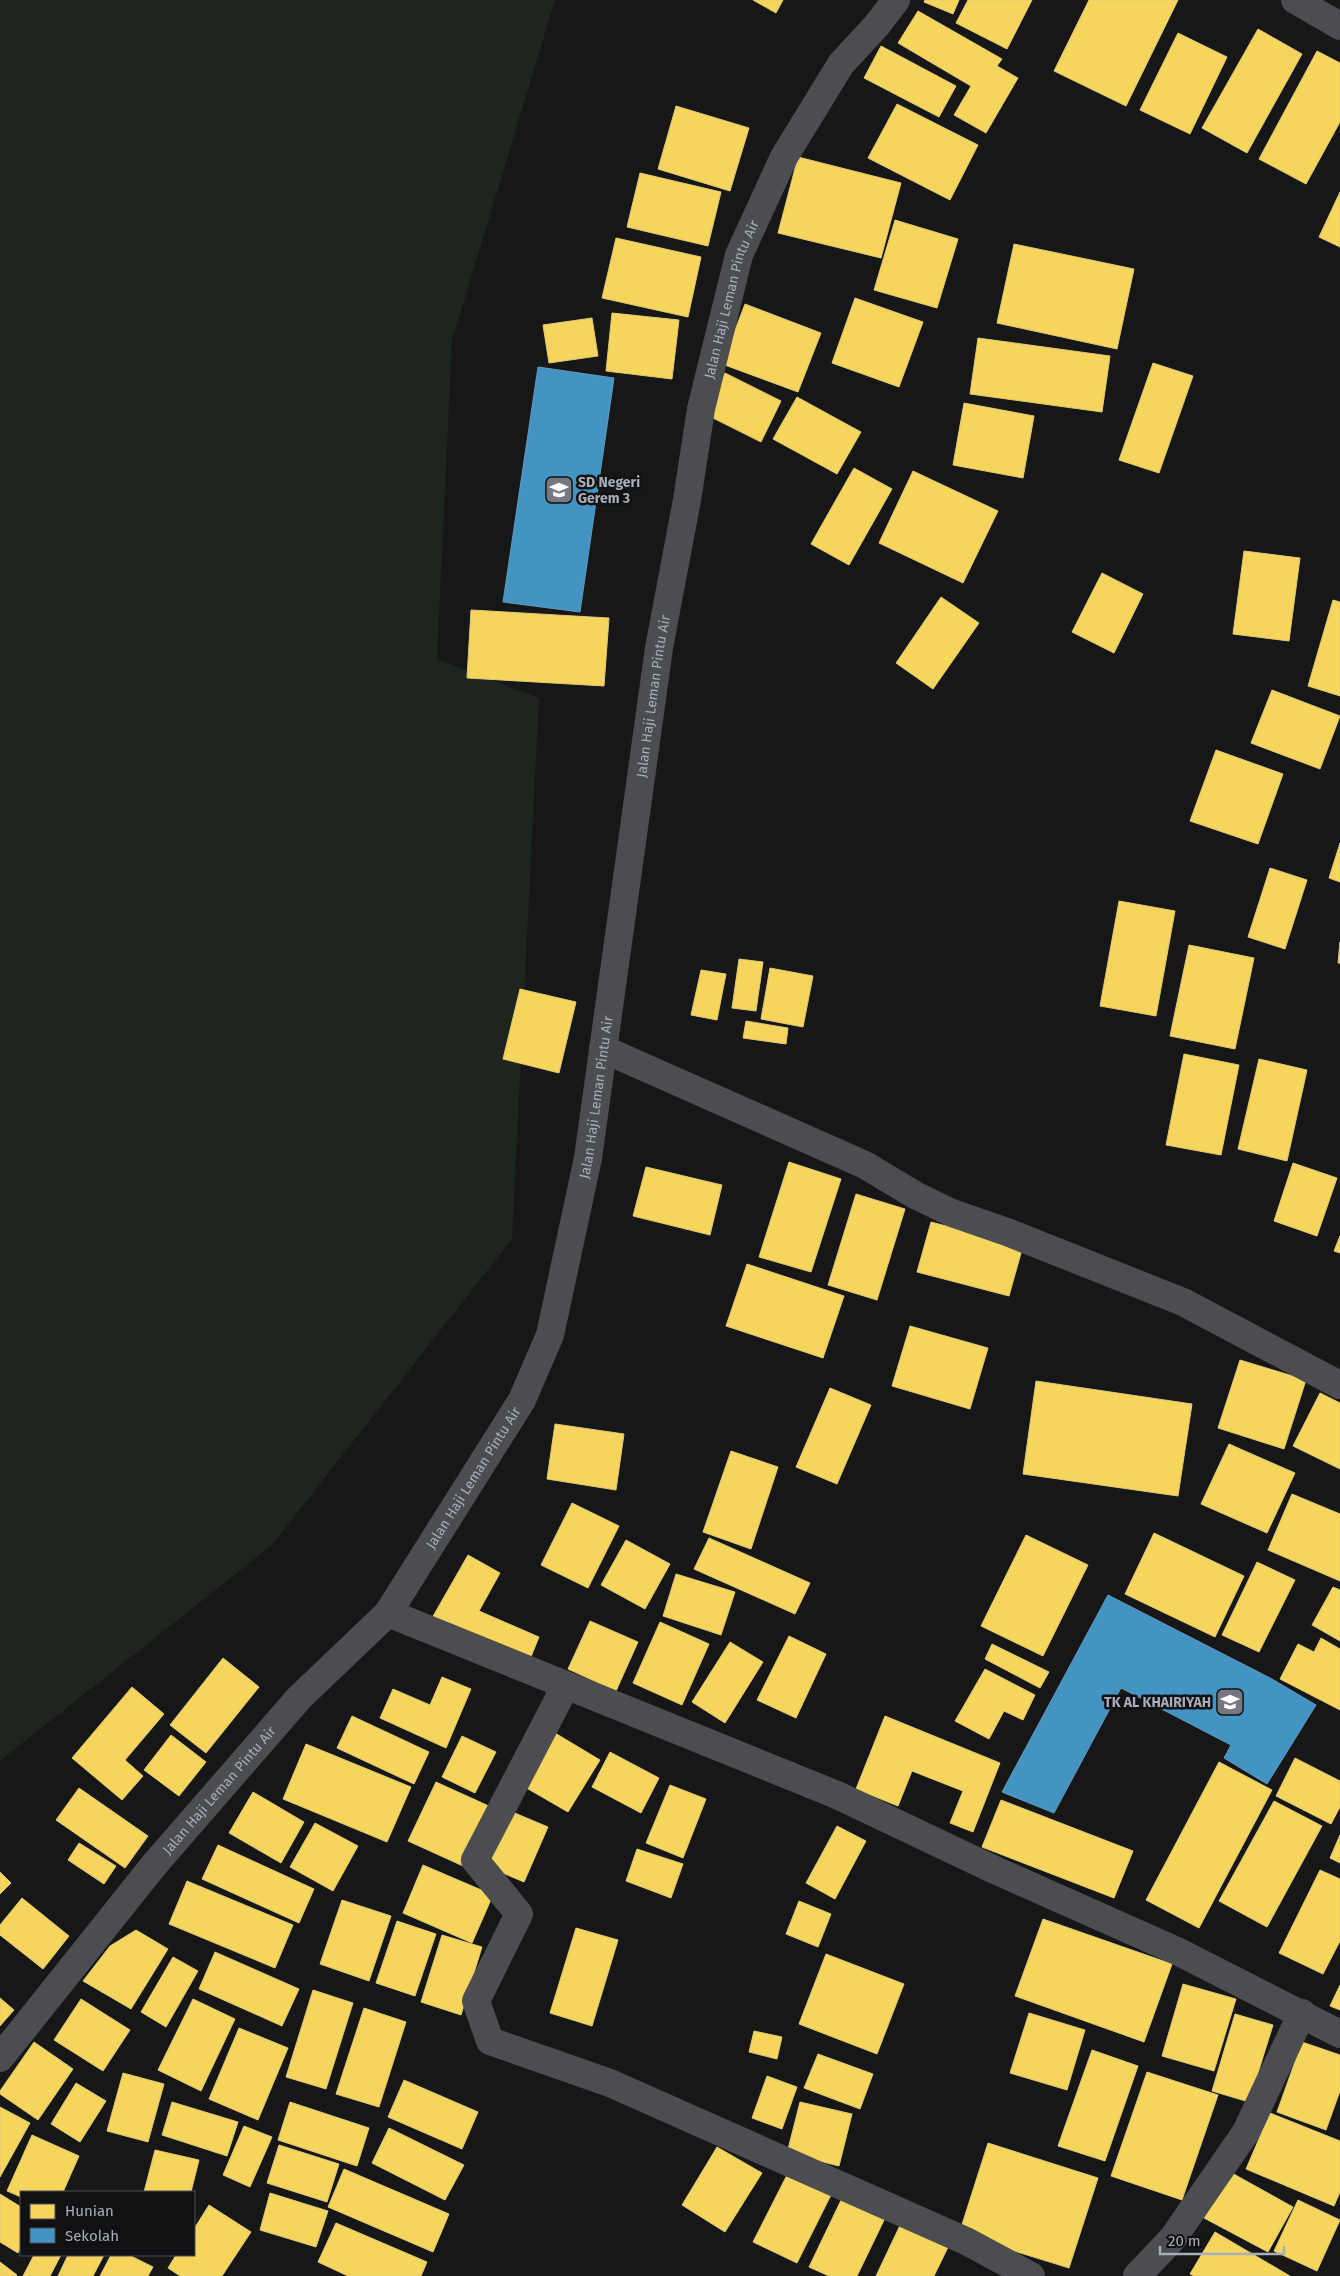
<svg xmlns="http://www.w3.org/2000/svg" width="1340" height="2276" viewBox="0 0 1340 2276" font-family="'Fira Sans',sans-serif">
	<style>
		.green { fill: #1d251e }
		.homes { fill: #f6d55c; stroke: #dec978 }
		.schools { fill: #4393c3; stroke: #619bc0 }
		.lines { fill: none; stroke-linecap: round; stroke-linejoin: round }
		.street { stroke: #4b4d50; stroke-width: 28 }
		.labels { text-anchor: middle; stroke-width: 5; stroke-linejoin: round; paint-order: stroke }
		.street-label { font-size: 14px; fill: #a7adb9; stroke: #111113 }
		.poi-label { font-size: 14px; font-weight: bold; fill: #a7adb9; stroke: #111113; text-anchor: start }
	</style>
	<rect width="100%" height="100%" fill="#171717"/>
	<path class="green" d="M 0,0 L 555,0 L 452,341 L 437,659 L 539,698 L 512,1239 L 272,1545 L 0,1761 Z"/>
	<g class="homes">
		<path d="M 753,0 L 783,0 L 776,13 Z"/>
		<path d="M 925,0 L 959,0 L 953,14 L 924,2 Z"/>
		<path d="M 968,0 L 1032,0 L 1007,49 L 956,23 Z"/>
		<path d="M 1089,0 L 1178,0 L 1126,106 L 1054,71 Z"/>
		<path d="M 918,11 L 1002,59 L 997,66 L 1018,78 L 986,133 L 954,115 L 971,86 L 898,43 Z"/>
		<path d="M 1258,29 L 1302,54 L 1247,153 L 1202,128 Z"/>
		<path d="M 1178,33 L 1227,57 L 1190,134 L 1140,110 Z"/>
		<path d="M 881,46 L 956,86 L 939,117 L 864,78 Z"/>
		<path d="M 1317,51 L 1340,63 L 1340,122 L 1306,184 L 1259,159 Z"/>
		<path d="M 897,104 L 978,145 L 950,200 L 868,158 Z"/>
		<path d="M 676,106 L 749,128 L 730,191 L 658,169 Z"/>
		<path d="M 798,157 L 901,183 L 881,258 L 778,233 Z"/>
		<path d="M 640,173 L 721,192 L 708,246 L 627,227 Z"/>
		<path d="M 1340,192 L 1340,247 L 1319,237 Z"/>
		<path d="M 895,220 L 958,239 L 937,308 L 874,290 Z"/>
		<path d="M 616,238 L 701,257 L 688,317 L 602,298 Z"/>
		<path d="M 1014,244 L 1134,269 L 1117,349 L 997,323 Z"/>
		<path d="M 855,298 L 923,322 L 899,387 L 832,363 Z"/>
		<path d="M 745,304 L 821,333 L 798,392 L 722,364 Z"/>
		<path d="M 612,313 L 679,320 L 672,379 L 606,371 Z"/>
		<path d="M 592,318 L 598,356 L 549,363 L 543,325 Z"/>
		<path d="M 978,338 L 1110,356 L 1102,412 L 970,394 Z"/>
		<path d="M 1153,363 L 1193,376 L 1159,473 L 1119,460 Z"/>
		<path d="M 725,373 L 781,401 L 761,442 L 705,414 Z"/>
		<path d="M 797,397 L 861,432 L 837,474 L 773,439 Z"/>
		<path d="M 964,403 L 1034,416 L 1023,478 L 953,465 Z"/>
		<path d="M 854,468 L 892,489 L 849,565 L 811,544 Z"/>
		<path d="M 913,471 L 998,511 L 963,583 L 879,543 Z"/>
		<path d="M 1244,551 L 1300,558 L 1289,641 L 1233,634 Z"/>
		<path d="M 1102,573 L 1143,594 L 1114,653 L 1072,632 Z"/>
		<path d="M 941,597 L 979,623 L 933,689 L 896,663 Z"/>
		<path d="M 1333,600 L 1340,602 L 1340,696 L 1308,686 Z"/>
		<path d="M 471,610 L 609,618 L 604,686 L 467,678 Z"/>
		<path d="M 1272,690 L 1340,716 L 1320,769 L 1251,743 Z"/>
		<path d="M 1216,750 L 1283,774 L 1258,844 L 1190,821 Z"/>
		<path d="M 1340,843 L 1340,882 L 1329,878 Z"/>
		<path d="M 1270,868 L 1307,880 L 1285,949 L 1248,937 Z"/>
		<path d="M 1119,901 L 1175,911 L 1156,1016 L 1100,1006 Z"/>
		<path d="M 1340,942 L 1340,963 L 1338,963 Z"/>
		<path d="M 1189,945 L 1254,958 L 1235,1049 L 1170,1036 Z"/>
		<path d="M 739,959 L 763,962 L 756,1011 L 732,1008 Z"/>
		<path d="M 770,968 L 813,976 L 803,1027 L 761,1019 Z"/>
		<path d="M 701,970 L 726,974 L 717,1020 L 691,1015 Z"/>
		<path d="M 520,989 L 576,1002 L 559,1073 L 503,1059 Z"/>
		<path d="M 746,1021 L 788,1028 L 786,1044 L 743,1038 Z"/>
		<path d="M 1184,1054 L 1239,1065 L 1221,1155 L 1166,1145 Z"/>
		<path d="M 1259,1059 L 1307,1070 L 1287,1161 L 1238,1149 Z"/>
		<path d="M 789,1162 L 841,1179 L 811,1272 L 759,1257 Z"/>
		<path d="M 1293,1163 L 1337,1178 L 1317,1236 L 1274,1221 Z"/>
		<path d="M 646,1167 L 722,1185 L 710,1235 L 633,1216 Z"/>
		<path d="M 856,1194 L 905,1209 L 877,1300 L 828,1285 Z"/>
		<path d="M 931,1222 L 1023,1246 L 1009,1296 L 917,1272 Z"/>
		<path d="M 1340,1236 L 1340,1253 L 1334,1251 Z"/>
		<path d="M 747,1264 L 844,1296 L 823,1358 L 726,1326 Z"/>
		<path d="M 910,1326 L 988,1348 L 970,1409 L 892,1386 Z"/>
		<path d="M 1240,1360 L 1306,1380 L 1284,1449 L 1218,1428 Z"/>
		<path d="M 1036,1381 L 1192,1404 L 1178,1496 L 1023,1474 Z"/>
		<path d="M 830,1388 L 871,1405 L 837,1484 L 796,1467 Z"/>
		<path d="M 1320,1393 L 1340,1403 L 1340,1469 L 1293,1446 Z"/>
		<path d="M 555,1424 L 624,1434 L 616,1490 L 547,1479 Z"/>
		<path d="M 1229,1444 L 1295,1473 L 1267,1533 L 1201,1504 Z"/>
		<path d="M 731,1451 L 778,1467 L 751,1549 L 703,1532 Z"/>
		<path d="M 1292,1494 L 1340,1514 L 1340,1581 L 1268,1550 Z"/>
		<path d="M 572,1503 L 619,1526 L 588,1588 L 541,1565 Z"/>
		<path d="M 1154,1533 L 1244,1576 L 1215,1637 L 1125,1594 Z"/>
		<path d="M 1026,1535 L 1088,1565 L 1043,1656 L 981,1626 Z"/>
		<path d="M 709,1538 L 810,1583 L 795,1614 L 694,1569 Z"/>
		<path d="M 626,1540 L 670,1564 L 645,1609 L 601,1585 Z"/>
		<path d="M 468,1555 L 500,1573 L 479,1611 L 539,1637 L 528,1664 L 432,1618 Z"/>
		<path d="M 1257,1562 L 1295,1580 L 1259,1652 L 1222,1635 Z"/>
		<path d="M 676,1574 L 735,1592 L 721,1635 L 663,1616 Z"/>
		<path d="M 1333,1587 L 1340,1590 L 1340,1641 L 1312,1625 Z"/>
		<path d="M 590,1621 L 638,1642 L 616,1691 L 568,1669 Z"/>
		<path d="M 660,1622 L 709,1644 L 682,1705 L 633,1683 Z"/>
		<path d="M 789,1636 L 826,1654 L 796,1718 L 757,1700 Z"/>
		<path d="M 1321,1638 L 1340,1649 L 1340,1710 L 1280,1679 L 1298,1644 L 1314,1652 Z"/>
		<path d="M 730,1642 L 763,1662 L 725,1723 L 692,1702 Z"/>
		<path d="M 992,1644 L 1049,1672 L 1040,1688 L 985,1659 Z"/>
		<path d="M 223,1658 L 259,1687 L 206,1753 L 170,1725 Z"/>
		<path d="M 985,1669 L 1035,1695 L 1023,1720 L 1004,1711 L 989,1739 L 955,1721 Z"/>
		<path d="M 442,1677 L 471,1689 L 446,1748 L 380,1718 L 393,1689 L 430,1705 Z"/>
		<path d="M 132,1687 L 164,1714 L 125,1760 L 143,1776 L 122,1800 L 72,1758 Z"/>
		<path d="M 352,1716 L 429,1752 L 414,1784 L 337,1748 Z"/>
		<path d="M 885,1716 L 1000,1763 L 973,1832 L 950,1823 L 963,1791 L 912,1771 L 898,1806 L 856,1789 Z"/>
		<path d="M 555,1733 L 600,1760 L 568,1812 L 523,1786 Z"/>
		<path d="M 171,1735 L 206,1762 L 179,1796 L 144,1770 Z"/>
		<path d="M 462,1736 L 496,1752 L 475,1793 L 442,1777 Z"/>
		<path d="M 306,1744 L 411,1787 L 387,1842 L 283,1799 Z"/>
		<path d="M 610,1752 L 659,1778 L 641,1813 L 592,1787 Z"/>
		<path d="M 1295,1758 L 1340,1781 L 1340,1807 L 1331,1824 L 1276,1796 Z"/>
		<path d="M 1219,1762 L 1272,1790 L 1199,1928 L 1146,1900 Z"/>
		<path d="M 436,1782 L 491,1807 L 463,1866 L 408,1841 Z"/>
		<path d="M 670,1785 L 706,1799 L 683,1858 L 646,1843 Z"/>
		<path d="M 79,1788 L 148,1836 L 125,1868 L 56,1820 Z"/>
		<path d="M 253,1792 L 304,1822 L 281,1863 L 229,1833 Z"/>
		<path d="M 1001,1800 L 1133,1851 L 1114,1898 L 982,1847 Z"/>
		<path d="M 1274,1801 L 1322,1826 L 1267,1927 L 1219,1901 Z"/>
		<path d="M 510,1811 L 548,1827 L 524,1882 L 486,1866 Z"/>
		<path d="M 315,1823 L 358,1846 L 333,1891 L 290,1867 Z"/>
		<path d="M 837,1826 L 866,1841 L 835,1899 L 806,1883 Z"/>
		<path d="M 1340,1835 L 1340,1863 L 1330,1858 Z"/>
		<path d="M 79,1843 L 116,1866 L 104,1884 L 68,1860 Z"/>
		<path d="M 218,1845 L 314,1889 L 299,1923 L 202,1879 Z"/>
		<path d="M 637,1849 L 683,1864 L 671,1898 L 626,1881 Z"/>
		<path d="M 423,1865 L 493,1895 L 472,1943 L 403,1913 Z"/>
		<path d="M 1320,1870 L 1340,1879 L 1340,1941 L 1323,1974 L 1279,1953 Z"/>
		<path d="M 0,1872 L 11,1883 L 0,1894 Z"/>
		<path d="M 187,1881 L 293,1925 L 275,1968 L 169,1924 Z"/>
		<path d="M 22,1898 L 69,1936 L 43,1969 L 0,1935 L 0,1925 Z"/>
		<path d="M 342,1900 L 391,1916 L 369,1981 L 320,1964 Z"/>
		<path d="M 799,1901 L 831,1914 L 818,1947 L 786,1934 Z"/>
		<path d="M 1043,1919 L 1172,1964 L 1144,2042 L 1015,1996 Z"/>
		<path d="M 397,1921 L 436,1934 L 415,1996 L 376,1983 Z"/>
		<path d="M 576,1928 L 618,1940 L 592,2026 L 550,2013 Z"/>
		<path d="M 136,1930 L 168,1949 L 131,2009 L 83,1981 L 110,1946 Z"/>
		<path d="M 442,1935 L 482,1947 L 461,2015 L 421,2002 Z"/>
		<path d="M 215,1952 L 299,1989 L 282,2026 L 199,1989 Z"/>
		<path d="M 826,1954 L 904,1984 L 877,2054 L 799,2024 Z"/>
		<path d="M 173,1957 L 198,1971 L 166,2027 L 141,2012 Z"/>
		<path d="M 1183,1984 L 1236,1999 L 1214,2071 L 1162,2056 Z"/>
		<path d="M 1340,1985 L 1340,2010 L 1330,2006 Z"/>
		<path d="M 313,1990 L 353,2003 L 326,2089 L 286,2077 Z"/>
		<path d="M 0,1998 L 14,2010 L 0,2026 Z"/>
		<path d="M 81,1999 L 130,2030 L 103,2071 L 54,2040 Z"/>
		<path d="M 193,1999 L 235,2019 L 201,2091 L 158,2070 Z"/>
		<path d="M 364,2008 L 406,2022 L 379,2107 L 336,2094 Z"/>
		<path d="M 1029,2013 L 1085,2030 L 1067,2090 L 1010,2073 Z"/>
		<path d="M 1235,2014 L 1273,2025 L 1249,2102 L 1212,2091 Z"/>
		<path d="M 239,2028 L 288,2048 L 258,2120 L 209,2099 Z"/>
		<path d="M 754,2031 L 782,2037 L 777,2059 L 749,2052 Z"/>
		<path d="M 34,2042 L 73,2069 L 38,2120 L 0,2094 L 0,2091 Z"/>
		<path d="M 1302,2042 L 1340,2055 L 1340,2091 L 1326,2130 L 1277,2112 Z"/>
		<path d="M 1092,2050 L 1138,2066 L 1105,2161 L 1058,2146 Z"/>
		<path d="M 818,2054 L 873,2074 L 860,2109 L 804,2088 Z"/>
		<path d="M 1147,2072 L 1218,2095 L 1182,2200 L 1111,2176 Z"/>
		<path d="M 123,2073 L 164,2084 L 148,2142 L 107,2131 Z"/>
		<path d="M 767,2076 L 797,2087 L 782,2129 L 752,2118 Z"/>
		<path d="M 404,2080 L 478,2112 L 462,2149 L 388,2117 Z"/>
		<path d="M 76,2083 L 106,2101 L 80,2142 L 51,2124 Z"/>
		<path d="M 172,2102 L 238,2122 L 227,2156 L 162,2135 Z"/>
		<path d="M 290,2102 L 369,2128 L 357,2166 L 278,2140 Z"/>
		<path d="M 800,2102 L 852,2114 L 839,2166 L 787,2153 Z"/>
		<path d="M 0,2107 L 30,2123 L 0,2177 Z"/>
		<path d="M 1270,2113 L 1340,2141 L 1340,2192 L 1334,2206 L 1246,2169 Z"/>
		<path d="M 244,2126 L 272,2137 L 250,2187 L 223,2175 Z"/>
		<path d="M 389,2128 L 464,2165 L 445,2200 L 372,2163 Z"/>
		<path d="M 32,2135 L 79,2156 L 63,2192 L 21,2192 L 21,2197 L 7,2191 Z"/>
		<path d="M 988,2143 L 1098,2178 L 1069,2268 L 959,2234 Z"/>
		<path d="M 279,2145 L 339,2164 L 327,2202 L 267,2183 Z"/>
		<path d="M 717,2147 L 762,2173 L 725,2232 L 682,2205 Z"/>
		<path d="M 155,2150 L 199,2160 L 191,2192 L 144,2192 Z"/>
		<path d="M 344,2169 L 449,2214 L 433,2252 L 328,2207 Z"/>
		<path d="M 789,2171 L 832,2193 L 797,2263 L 753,2242 Z"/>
		<path d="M 1230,2172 L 1293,2207 L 1268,2252 L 1204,2218 Z"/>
		<path d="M 845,2192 L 888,2212 L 857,2276 L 829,2276 L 809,2267 Z"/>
		<path d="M 270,2193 L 328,2211 L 316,2247 L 260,2230 Z"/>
		<path d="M 0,2194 L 21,2207 L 21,2247 L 18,2253 L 0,2242 Z"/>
		<path d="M 1298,2200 L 1340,2220 L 1317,2271 L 1274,2251 Z"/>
		<path d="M 209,2205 L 251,2232 L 222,2276 L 180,2276 L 168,2268 L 176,2255 L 194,2255 L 194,2229 Z"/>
		<path d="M 904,2217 L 952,2239 L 934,2276 L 876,2276 Z"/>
		<path d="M 336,2223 L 427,2262 L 421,2276 L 348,2276 L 318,2262 Z"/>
		<path d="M 1215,2232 L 1290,2276 L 1194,2276 L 1190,2274 Z"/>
		<path d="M 34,2255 L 61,2255 L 50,2276 L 23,2276 Z"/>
		<path d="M 68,2255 L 104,2255 L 93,2276 L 58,2276 Z"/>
		<path d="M 111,2255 L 129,2255 L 153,2267 L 148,2276 L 100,2276 Z"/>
		<path d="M 0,2262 L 17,2275 L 16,2276 L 0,2276 Z"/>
	</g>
	<g class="schools">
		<path d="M 538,367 L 614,378 L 580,612 L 503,602 Z"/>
		<path d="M 1108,1595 L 1272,1679 L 1316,1705 L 1267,1784 L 1224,1758 L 1231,1745 L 1121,1688 L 1054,1813 L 1002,1792 Z"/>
	</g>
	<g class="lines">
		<g class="street">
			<path d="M 1295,0 L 1340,26"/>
			<path d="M 603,1049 L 865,1165 L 915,1195 L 952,1213 L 1007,1232 L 1183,1302 L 1340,1385"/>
			<path d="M 388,1613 L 837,1795 L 997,1871 L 1177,1951 L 1340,2034"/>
			<path d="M 566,1685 L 475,1860 L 519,1914 L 476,2001 L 490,2041 L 610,2083 L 966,2241 L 1031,2276"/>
			<path id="s1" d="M 0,2058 L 154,1865 L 299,1698 L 388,1613 L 522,1400 L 550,1335 L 588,1158 L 659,648 L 687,500 L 701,409 L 739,255 L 784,157 L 841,64 L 877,25 L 896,0"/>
			<path d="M 1137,2276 L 1173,2238 L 1246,2132 L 1302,2013"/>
		</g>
	</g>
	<defs>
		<symbol id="school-square" viewBox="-11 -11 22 22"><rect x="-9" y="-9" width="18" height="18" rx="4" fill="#757880" stroke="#111113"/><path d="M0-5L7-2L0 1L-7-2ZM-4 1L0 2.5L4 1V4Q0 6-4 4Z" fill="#fff"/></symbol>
	</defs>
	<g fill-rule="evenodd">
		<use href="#school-square" x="543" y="474" width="32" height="32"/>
		<use href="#school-square" x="1214" y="1686" width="32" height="32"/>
	</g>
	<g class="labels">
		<g class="street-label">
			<text dy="5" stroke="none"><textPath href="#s1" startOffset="1966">Jalan Haji Leman Pintu Air</textPath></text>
			<text dy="5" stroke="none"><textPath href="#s1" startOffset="1561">Jalan Haji Leman Pintu Air</textPath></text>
			<text dy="5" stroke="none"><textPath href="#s1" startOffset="1156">Jalan Haji Leman Pintu Air</textPath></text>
			<text dy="5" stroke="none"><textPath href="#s1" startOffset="751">Jalan Haji Leman Pintu Air</textPath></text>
			<text dy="5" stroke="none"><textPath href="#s1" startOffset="346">Jalan Haji Leman Pintu Air</textPath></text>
		</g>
		<g class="poi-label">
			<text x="578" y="487">SD Negeri<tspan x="578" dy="16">Gerem 3</tspan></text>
			<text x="1211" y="1707" text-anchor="end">TK AL KHAIRIYAH</text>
		</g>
	</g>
	<rect x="20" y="2191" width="175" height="65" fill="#111113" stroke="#4d4f55"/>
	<rect x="30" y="2204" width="25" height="15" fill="#f6d55c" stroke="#4d4f55"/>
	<text x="65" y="2216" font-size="15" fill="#a7adb9">Hunian</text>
	<rect x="30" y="2228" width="25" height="15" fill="#4393c3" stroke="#4d4f55"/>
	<text x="65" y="2241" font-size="15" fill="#a7adb9">Sekolah</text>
	<path d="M1160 2246v8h124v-8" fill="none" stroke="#a7adb9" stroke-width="2.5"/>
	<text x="1168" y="2246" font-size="15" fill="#a7adb9" stroke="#111113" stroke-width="4" paint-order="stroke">20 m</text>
</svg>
